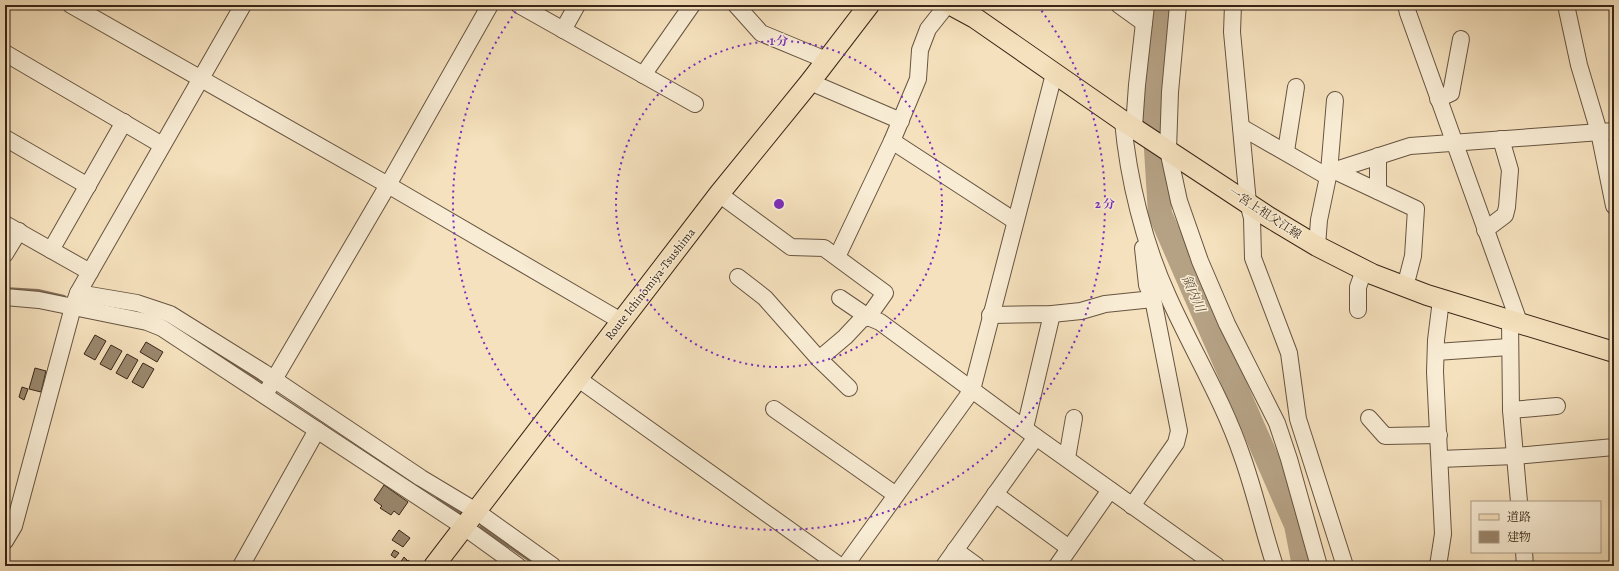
<svg xmlns="http://www.w3.org/2000/svg" width="1619" height="571" viewBox="0 0 1619 571" font-family="Alegreya,'Noto Serif JP',serif">
	<style>
		.lines { fill: none; stroke-linecap: round; stroke-linejoin: round }
		.stream { stroke: #836f58; stroke-width: 4 }
		.river { stroke: #b5a184; stroke-width: 24 }
		.building { fill: #9a876d; stroke: #382516 }
		.minor-casing { stroke: #675440; stroke-width: 18 }
		.major-casing { stroke: #382516; stroke-width: 22 }
		.minor { stroke: #f8ecd4; stroke-width: 16 }
		.major { stroke: #f5e1bd; stroke-width: 20 }
		.ring { fill: none; stroke: #7b2cbf; stroke-width: 2; stroke-dasharray: 2 4 }
		.labels { text-anchor: middle; stroke-width: 3; stroke-linejoin: round; paint-order: stroke }
		.street-label { font-size: 12px; fill: #382516; stroke: #f8ecd4 }
		.water-label { font-size: 13px; font-style: italic; fill: #64503c; stroke: #f8ecd4 }
		.centre { fill: #7b2cbf; stroke: #f8ecd4; stroke-width: 2 }
		.ring-label { font-size: 12px; text-anchor: middle; font-weight: bold; fill: #7b2cbf; stroke: #f8ecd4; stroke-width: 3; stroke-linejoin: round; paint-order: stroke }
	</style>
	<rect width="100%" height="100%" fill="#f5e1bd"/>
	<filter id="stains"><feTurbulence type="fractalNoise" baseFrequency=".005" numOctaves="4"/><feColorMatrix values="0 0 0 0 .2 0 0 0 0 .09 0 0 0 0 .02 0 0 0 .5 -.17"/></filter>
	<radialGradient id="worn" r=".72"><stop offset=".6" stop-color="#630" stop-opacity="0"/><stop offset="1" stop-color="#630" stop-opacity=".3"/></radialGradient>
	<g class="lines">
		<g class="stream">
			<path d="M 5,289 L 38,291 L 64,297"/>
			<path d="M 201,343 L 267,384"/>
			<path d="M 438,497 L 464,515"/>
			<path d="M 481,527 L 539,566"/>
		</g>
		<path class="river" d="M 1163,5 L 1154,117 L 1160,214 L 1296,525 L 1304,566"/>
	</g>
	<g class="building">
		<path d="M 95,335 L 106,341 L 95,360 L 84,354 Z"/>
		<path d="M 146,342 L 163,352 L 157,362 L 140,352 Z"/>
		<path d="M 111,345 L 122,351 L 111,370 L 100,364 Z"/>
		<path d="M 127,354 L 138,360 L 127,379 L 116,373 Z"/>
		<path d="M 143,363 L 154,369 L 143,388 L 132,382 Z"/>
		<path d="M 35,368 L 46,371 L 41,392 L 29,389 Z"/>
		<path d="M 22,387 L 28,389 L 24,400 L 19,397 Z"/>
		<path d="M 384,485 L 408,502 L 399,515 L 394,511 L 391,515 L 380,508 L 382,506 L 374,500 Z"/>
		<path d="M 399,530 L 410,538 L 403,547 L 392,540 Z"/>
		<path d="M 394,550 L 399,553 L 395,558 L 391,555 Z"/>
		<path d="M 404,557 L 407,560 L 403,566 L 398,566 Z"/>
		<path d="M 408,560 L 413,564 L 411,566 L 403,566 Z"/>
	</g>
	<g class="lines">
		<defs>
			<g id="minor">
				<path d="M 71,5 L 388,185 L 621,321"/>
				<path d="M 519,5 L 695,104"/>
				<path d="M 736,5 L 761,33 L 826,60"/>
				<path d="M 1119,5 L 1144,23"/>
				<path d="M 1178,5 L 1170,92 L 1168,150 L 1179,201 L 1200,261 L 1227,324 L 1277,423 L 1289,459 L 1319,566"/>
				<path d="M 1233,5 L 1232,32 L 1248,203 L 1252,218 L 1253,258 L 1289,353 L 1298,419 L 1345,566"/>
				<path d="M 1406,5 L 1408,13 L 1519,322"/>
				<path d="M 1566,5 L 1579,65 L 1599,132 L 1614,206"/>
				<path d="M 563,30 L 577,5"/>
				<path d="M 5,53 L 162,145"/>
				<path d="M 643,75 L 692,5"/>
				<path d="M 810,82 L 901,121"/>
				<path d="M 1438,99 L 1451,93 L 1461,39"/>
				<path d="M 1123,121 C 1128,178 1144,244 1168,296 C 1192,350 1223,400 1242,456 C 1255,492 1263,530 1275,566"/>
				<path d="M 1134,127 L 1137,85 L 1146,5"/>
				<path d="M 1241,127 L 1323,174 L 1410,146 L 1614,131"/>
				<path d="M 5,138 L 88,186"/>
				<path d="M 892,141 L 1015,221"/>
				<path d="M 1286,151 L 1296,87"/>
				<path d="M 1378,156 L 1378,191"/>
				<path d="M 1335,171 L 1416,209 L 1413,256 L 1405,287"/>
				<path d="M 719,194 L 791,247 L 824,248 L 885,293 L 868,317 L 880,322 L 1036,437 L 1217,566"/>
				<path d="M 5,224 L 90,272"/>
				<path d="M 1485,230 L 1505,215 L 1507,207 L 1510,170 L 1501,139"/>
				<path d="M 1317,246 L 1319,220 L 1329,172 L 1335,100"/>
				<path d="M 51,250 L 124,122"/>
				<path d="M 5,254 L 19,231"/>
				<path d="M 837,257 L 892,141 L 918,79 L 920,50 L 928,29 L 947,5"/>
				<path d="M 738,277 L 765,298 L 819,359 L 849,388"/>
				<path d="M 78,293 L 137,303 L 170,314 L 263,372 L 421,478 L 476,511 L 553,566"/>
				<path d="M 5,297 L 39,300 L 147,322 L 162,328 L 464,527 L 518,566"/>
				<path d="M 840,298 L 868,317"/>
				<path d="M 1358,310 L 1358,287 L 1364,270"/>
				<path d="M 990,315 L 1052,314 L 1081,311 L 1105,304 L 1153,299"/>
				<path d="M 1510,320 L 1511,410 L 1519,502"/>
				<path d="M 1436,352 L 1509,347"/>
				<path d="M 819,359 L 845,337 L 861,320 L 868,317"/>
				<path d="M 577,378 L 840,566"/>
				<path d="M 269,388 L 388,185 L 490,5"/>
				<path d="M 774,409 L 896,495"/>
				<path d="M 1511,410 L 1557,406"/>
				<path d="M 1369,418 L 1385,436 L 1439,435"/>
				<path d="M 1025,428 L 1052,314"/>
				<path d="M 1067,458 L 1074,418"/>
				<path d="M 1440,459 L 1515,456 L 1614,447"/>
				<path d="M 995,494 L 1069,548"/>
				<path d="M 1132,506 L 1176,443 L 1179,431 L 1153,299 L 1147,285 L 1143,248"/>
				<path d="M 5,541 L 14,526 L 73,307 L 78,293 L 243,5"/>
				<path d="M 955,550 L 977,566"/>
				<path d="M 1524,552 L 1525,566"/>
				<path d="M 241,566 L 317,430"/>
				<path d="M 845,566 L 972,390 L 1054,74"/>
				<path d="M 944,566 L 1036,437"/>
				<path d="M 1057,566 L 1110,490"/>
				<path d="M 1438,566 L 1443,534 L 1435,372 L 1436,340 L 1441,300"/>
			</g>
			<g id="major">
				<path d="M 951,5 L 975,18 L 1123,121 L 1267,216 L 1317,246 L 1372,274 L 1427,295 L 1614,352"/>
				<path d="M 434,566 L 719,194 L 810,82 L 869,5"/>
			</g>
		</defs>
		<use href="#minor" class="minor-casing"/>
		<use href="#major" class="major-casing"/>
		<use href="#minor" class="minor"/>
		<use href="#major" class="major"/>
	</g>
	<g class="ring">
		<circle cx="779" cy="204" r="163"/>
		<path d="M1038 6A326 326 0 1 1 520 6"/>
	</g>
	<g class="labels">
		<g class="street-label">
			<text transform="translate(1265 213) rotate(33)" y="4">一宮上祖父江線</text>
			<text transform="translate(650 284) rotate(-52)" y="4">Route Ichinomiya-Tsushima</text>
		</g>
		<g class="water-label">
			<text transform="translate(1194 293) rotate(66)" y="5">領内川</text>
		</g>
	</g>
	<circle cx="779" cy="204" r="6" class="centre"/>
	<g class="ring-label">
		<text x="779" y="45">1 分</text>
		<text x="1105" y="208">2 分</text>
	</g>
	<rect width="1619" height="571" fill="none" stroke="#f5e1bd" stroke-width="20"/>
	<rect x="6" y="6" width="1607" height="559" fill="none" stroke="#382516" stroke-width="2"/>
	<rect x="10" y="10" width="1599" height="551" fill="none" stroke="#382516"/>
	<rect x="1471" y="501" width="130" height="52" fill="#f8ecd4" stroke="#ab9c88"/>
	<rect x="1479" y="514" width="20" height="6" fill="#f5e1bd" stroke="#ab9c88"/>
	<text x="1507" y="521" font-size="12" fill="#382516">道路</text>
	<rect x="1479" y="531" width="20" height="12" fill="#9a876d" stroke="#ab9c88"/>
	<text x="1507" y="541" font-size="12" fill="#382516">建物</text>
	<rect width="100%" height="100%" filter="url(#stains)"/>
	<rect width="100%" height="100%" fill="url(#worn)"/>
</svg>
